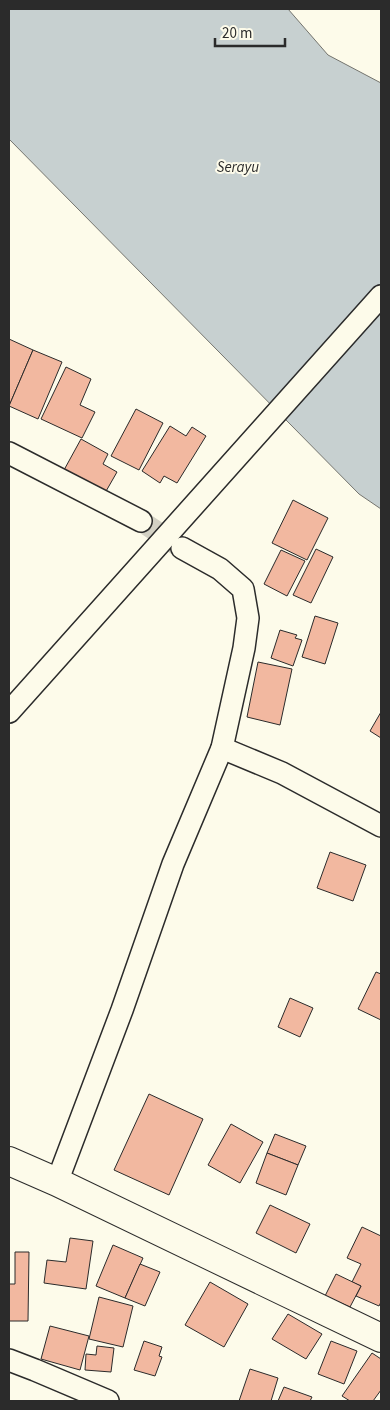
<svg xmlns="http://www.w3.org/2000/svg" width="390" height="1410" viewBox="0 0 390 1410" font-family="'Source Sans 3',sans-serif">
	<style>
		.water { fill: #c7d0d0; stroke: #74746e }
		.building { fill: #f2b8a0; stroke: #2b2b2b }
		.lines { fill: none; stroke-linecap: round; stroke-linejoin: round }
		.street-tunnel { stroke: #d3d1c4; stroke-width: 21; stroke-dasharray: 21 11; stroke-linecap: butt }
		.street-casing { stroke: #2b2b2b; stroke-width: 24 }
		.secondary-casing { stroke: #2b2b2b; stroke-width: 30 }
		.street { stroke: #fdfbea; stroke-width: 21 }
		.secondary { stroke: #fdfbea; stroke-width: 28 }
		.labels { text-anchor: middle; stroke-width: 4; stroke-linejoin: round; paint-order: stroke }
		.water-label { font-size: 15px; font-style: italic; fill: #2b2b2b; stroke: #fdfbea }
	</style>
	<rect width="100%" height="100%" fill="#fdfbea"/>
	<path class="water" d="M 9,9 L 288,9 L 328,55 L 381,83 L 381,509 L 359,494 L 9,139 Z"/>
	<g class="building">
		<path d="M 9,339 L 33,350 L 9,406 Z"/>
		<path d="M 33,350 L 62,362 L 38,419 L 9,406 Z"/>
		<path d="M 66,367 L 91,379 L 80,405 L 95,412 L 82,438 L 41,419 Z"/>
		<path d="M 136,409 L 163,423 L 139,470 L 111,456 Z"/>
		<path d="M 170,426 L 186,436 L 192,427 L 206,436 L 177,483 L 164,476 L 160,483 L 142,471 Z"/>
		<path d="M 81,439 L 108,454 L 103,464 L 117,472 L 105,493 L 64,470 Z"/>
		<path d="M 293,500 L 328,518 L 307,560 L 272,543 Z"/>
		<path d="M 316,549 L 333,557 L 311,603 L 293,595 Z"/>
		<path d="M 281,550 L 305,561 L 287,596 L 264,584 Z"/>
		<path d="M 315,616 L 338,623 L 325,664 L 302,657 Z"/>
		<path d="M 280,630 L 297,635 L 295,638 L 302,640 L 293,666 L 271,658 Z"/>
		<path d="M 258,662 L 292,669 L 280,725 L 247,717 Z"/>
		<path d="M 381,712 L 381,738 L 370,731 Z"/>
		<path d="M 330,852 L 366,865 L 353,901 L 317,888 Z"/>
		<path d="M 376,972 L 381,974 L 381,1020 L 358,1009 Z"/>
		<path d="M 290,998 L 313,1008 L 300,1037 L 278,1027 Z"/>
		<path d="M 149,1094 L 203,1119 L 169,1195 L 114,1170 Z"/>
		<path d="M 231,1124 L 263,1142 L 240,1183 L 208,1165 Z"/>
		<path d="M 275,1134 L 306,1146 L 298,1165 L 267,1153 Z"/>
		<path d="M 267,1153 L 298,1165 L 286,1195 L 256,1183 Z"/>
		<path d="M 270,1205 L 310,1224 L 296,1253 L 256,1233 Z"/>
		<path d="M 362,1227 L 381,1236 L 381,1302 L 379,1306 L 356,1296 L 361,1286 L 352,1282 L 361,1264 L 347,1258 Z"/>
		<path d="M 70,1238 L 93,1241 L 86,1289 L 44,1283 L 47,1260 L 66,1262 Z"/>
		<path d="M 113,1245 L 143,1258 L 125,1298 L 96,1286 Z"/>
		<path d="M 15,1252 L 29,1252 L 28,1321 L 9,1321 L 9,1284 L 15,1284 Z"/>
		<path d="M 140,1264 L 160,1272 L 145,1306 L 125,1298 Z"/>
		<path d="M 336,1274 L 361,1286 L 350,1307 L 325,1296 Z"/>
		<path d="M 210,1282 L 248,1304 L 224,1347 L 185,1325 Z"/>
		<path d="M 99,1297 L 133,1306 L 123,1347 L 89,1339 Z"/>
		<path d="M 288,1314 L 322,1334 L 306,1359 L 272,1339 Z"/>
		<path d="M 50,1326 L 89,1336 L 80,1370 L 41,1359 Z"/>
		<path d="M 144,1341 L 162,1347 L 159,1356 L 162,1357 L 155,1376 L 134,1370 Z"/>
		<path d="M 331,1341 L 357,1351 L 344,1384 L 318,1374 Z"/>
		<path d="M 97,1346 L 114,1348 L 111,1372 L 85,1370 L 86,1354 L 96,1355 Z"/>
		<path d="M 372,1353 L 381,1359 L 381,1390 L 373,1401 L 350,1401 L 342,1396 Z"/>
		<path d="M 250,1369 L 278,1378 L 271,1401 L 239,1401 Z"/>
		<path d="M 284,1387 L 312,1397 L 310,1401 L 278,1401 Z"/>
	</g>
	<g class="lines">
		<path class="street-tunnel" d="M 141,521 L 180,547"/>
		<defs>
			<g id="street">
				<path d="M 9,453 L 141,521"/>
				<path d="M 9,712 L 381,296"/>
				<path d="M 222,748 L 282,773 L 381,826"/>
				<path d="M 57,1182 L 122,1010 L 173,864 L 222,748 L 244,648 L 248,618 L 243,589 L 220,569 L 182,548"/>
				<path d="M 9,1360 L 35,1370 L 108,1401"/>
			</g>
			<path id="secondary" d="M 9,1161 L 57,1182 L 381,1338"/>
		</defs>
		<use href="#street" class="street-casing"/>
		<use href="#secondary" class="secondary-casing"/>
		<use href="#street" class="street"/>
		<use href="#secondary" class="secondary"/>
	</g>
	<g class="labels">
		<g class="water-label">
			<text x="238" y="172">Serayu</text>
		</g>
	</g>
	<rect width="390" height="1410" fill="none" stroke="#2b2b2b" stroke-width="20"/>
	<path d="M215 38v8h70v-8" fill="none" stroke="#2b2b2b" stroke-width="2.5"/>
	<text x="222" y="38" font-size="15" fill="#2b2b2b" stroke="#fdfbea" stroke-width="4" paint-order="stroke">20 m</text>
</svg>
